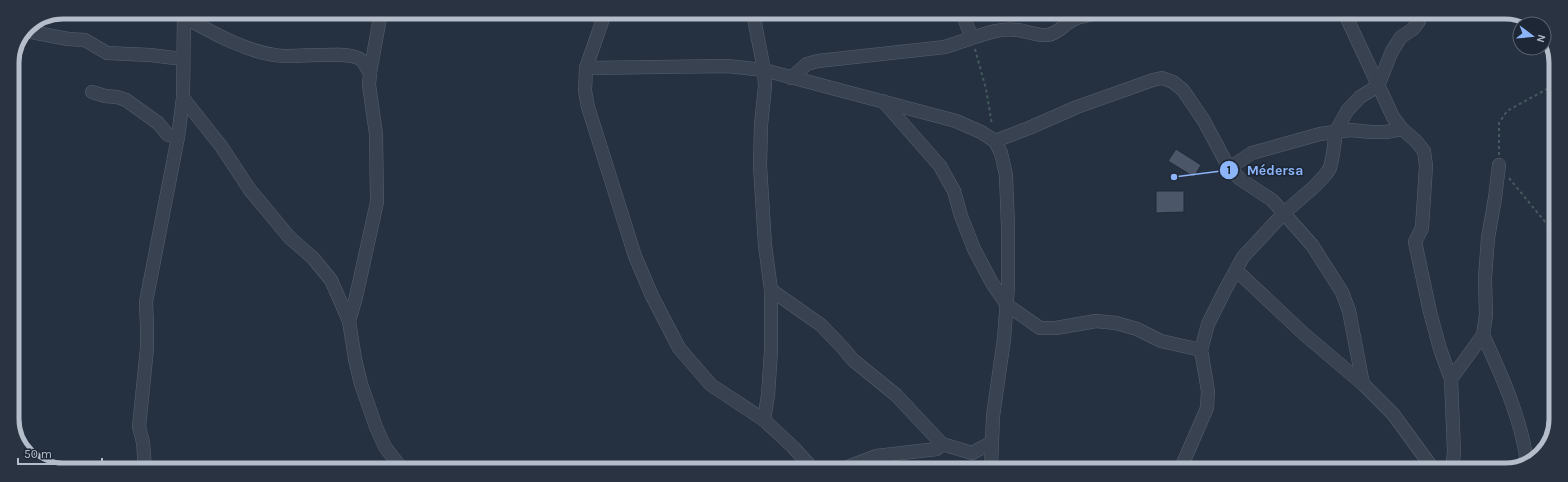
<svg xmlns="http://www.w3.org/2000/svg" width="1568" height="482" viewBox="0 0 1568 482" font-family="Karla,sans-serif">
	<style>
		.building { fill: #4b5769; stroke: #202937 }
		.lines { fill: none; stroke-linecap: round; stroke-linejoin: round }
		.street-casing { stroke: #57606d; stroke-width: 14 }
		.path { stroke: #455a5e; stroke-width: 2; stroke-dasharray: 3 3; stroke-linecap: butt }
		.street { stroke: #394250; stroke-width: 13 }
		.rim { fill: none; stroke: #b5bdca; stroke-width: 5 }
		.leader { fill: none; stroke: #8cb4f9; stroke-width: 1.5 }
		.callout-dot { fill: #8cb4f9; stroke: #1e2735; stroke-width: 1.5 }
		.mark-label { font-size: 12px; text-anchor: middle; font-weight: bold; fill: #111 }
		.callout-label { font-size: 14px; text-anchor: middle; font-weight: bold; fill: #8cb4f9; stroke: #1e2735; stroke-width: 3.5; stroke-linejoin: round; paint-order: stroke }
	</style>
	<rect width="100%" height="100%" fill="#253040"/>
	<g class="building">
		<path d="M 1176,149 L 1201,165 L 1194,177 L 1168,161 Z"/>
		<path d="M 1156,191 L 1184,191 L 1184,212 L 1156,213 Z"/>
	</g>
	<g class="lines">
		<defs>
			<g id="street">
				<path d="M 605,13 L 586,68 L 585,91 L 588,107 L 635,256 L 652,296 L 679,348 L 711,385 L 764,420 L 793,447 L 813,469"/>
				<path d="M 753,13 L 764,70 L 765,86 L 761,125 L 760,166 L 765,245 L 771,290 L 771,351 L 768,395 L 764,420"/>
				<path d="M 1345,14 L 1393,117 L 1402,129 L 1416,141 L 1424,151 L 1426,166 L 1422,228 L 1415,242 L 1430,312 L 1440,349 L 1451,379 L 1454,452 L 1452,470"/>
				<path d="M 184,17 C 212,32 242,50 274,55 C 293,59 349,49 361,60 C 365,63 367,69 370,73"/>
				<path d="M 26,31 L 68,39 L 85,40 L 107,53 L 150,55 L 183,59"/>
				<path d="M 972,38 C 987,33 1001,28 1017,30 C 1027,31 1038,36 1048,35 C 1059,33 1065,23 1075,19 C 1081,16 1089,16 1095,13"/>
				<path d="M 586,68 L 727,66 L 764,70 L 956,121 L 981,132 L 995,141 L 1001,153 L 1006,175 L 1008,227 L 1008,286 L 1004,339 L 993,416 L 991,469"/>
				<path d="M 791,78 L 807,64 L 818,61 L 945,47 L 972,38 L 962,13"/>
				<path d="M 92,92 L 105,96 L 117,97 L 126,100 L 158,123 L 168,135 L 178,137"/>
				<path d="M 183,98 L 221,146 L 250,190 L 290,238 L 313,258 L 331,280 L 349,321 L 355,359 L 361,384 L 376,427 L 385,447 L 402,469"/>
				<path d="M 883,101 L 940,166 L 954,191 L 961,216 L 974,249 L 992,283 L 1007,305 L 1040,328 L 1056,328 L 1096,321 L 1116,323 L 1137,329 L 1161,341 L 1201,350"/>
				<path d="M 995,141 L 1029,128 L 1077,107 L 1153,80 L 1162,78 L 1173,82 L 1183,90 L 1204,121 L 1229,168 L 1240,179 L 1272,200 L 1312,245 L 1342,292 L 1349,311 L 1363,384"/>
				<path d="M 1229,168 L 1252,153 L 1320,134 L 1350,130 L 1371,132 L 1386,132 L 1402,129"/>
				<path d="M 1236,270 L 1304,334 L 1363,384 L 1393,414 L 1434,470"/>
				<path d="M 771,290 L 821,325 L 843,348 L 853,360 L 896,395 L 942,444 L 972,453 L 991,443"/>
				<path d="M 349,321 L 356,297 L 377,202 L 376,134 L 369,85 L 370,73 L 381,12"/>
				<path d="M 1483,335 C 1502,376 1521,418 1527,462"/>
				<path d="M 1451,379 L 1483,335 L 1486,315 L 1485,278 L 1488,238 L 1495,198 L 1499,165"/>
				<path d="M 145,468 L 143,442 L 139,427 L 147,348 L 147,326 L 146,302 L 178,137 L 183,98 L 184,12"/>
				<path d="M 842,469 L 876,456 L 937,449 L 942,444"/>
				<path d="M 1180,470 L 1207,408 L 1208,391 L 1201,350 L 1208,324 L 1225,290 L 1243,257 L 1284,213 L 1315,186 L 1326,174 L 1330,168 L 1333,154 L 1336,131 L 1347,111 L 1360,97 L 1378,86 L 1392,51 L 1401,37 L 1413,29 L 1419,21 L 1421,14"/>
			</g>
		</defs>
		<use href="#street" class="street-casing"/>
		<g class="path">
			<path d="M 975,49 L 986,89 L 992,125"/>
			<path d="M 1499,155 L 1499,123 L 1507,111 L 1556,84"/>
			<path d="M 1509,178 L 1555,234"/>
		</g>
		<use href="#street" class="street"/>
	</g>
	<path d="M0 0H1568V482H0ZM63 19H1505A44 44 0 0 1 1549 63V419A44 44 0 0 1 1505 463H63A44 44 0 0 1 19 419V63A44 44 0 0 1 63 19Z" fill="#2a3341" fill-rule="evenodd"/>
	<path class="rim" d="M63 19H1505A44 44 0 0 1 1549 63V419A44 44 0 0 1 1505 463H63A44 44 0 0 1 19 419V63A44 44 0 0 1 63 19Z"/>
	<path class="leader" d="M1174 177L1229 170"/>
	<g class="callout-dot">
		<circle cx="1174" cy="177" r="4"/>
		<circle cx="1229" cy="170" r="10"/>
	</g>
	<g class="mark-label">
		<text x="1229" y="174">1</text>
	</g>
	<g class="callout-label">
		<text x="1275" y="175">Médersa</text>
	</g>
	<g transform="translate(1532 36) rotate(106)"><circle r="19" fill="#1e2735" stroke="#5a6371"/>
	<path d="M0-3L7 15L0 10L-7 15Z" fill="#8cb4f9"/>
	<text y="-6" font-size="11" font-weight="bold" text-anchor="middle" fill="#b5bdca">N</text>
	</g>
	<path d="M18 458v6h84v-6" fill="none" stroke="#b5bdca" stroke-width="2"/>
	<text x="24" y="458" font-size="12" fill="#b5bdca" stroke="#1e2735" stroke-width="3" paint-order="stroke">50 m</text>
</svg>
